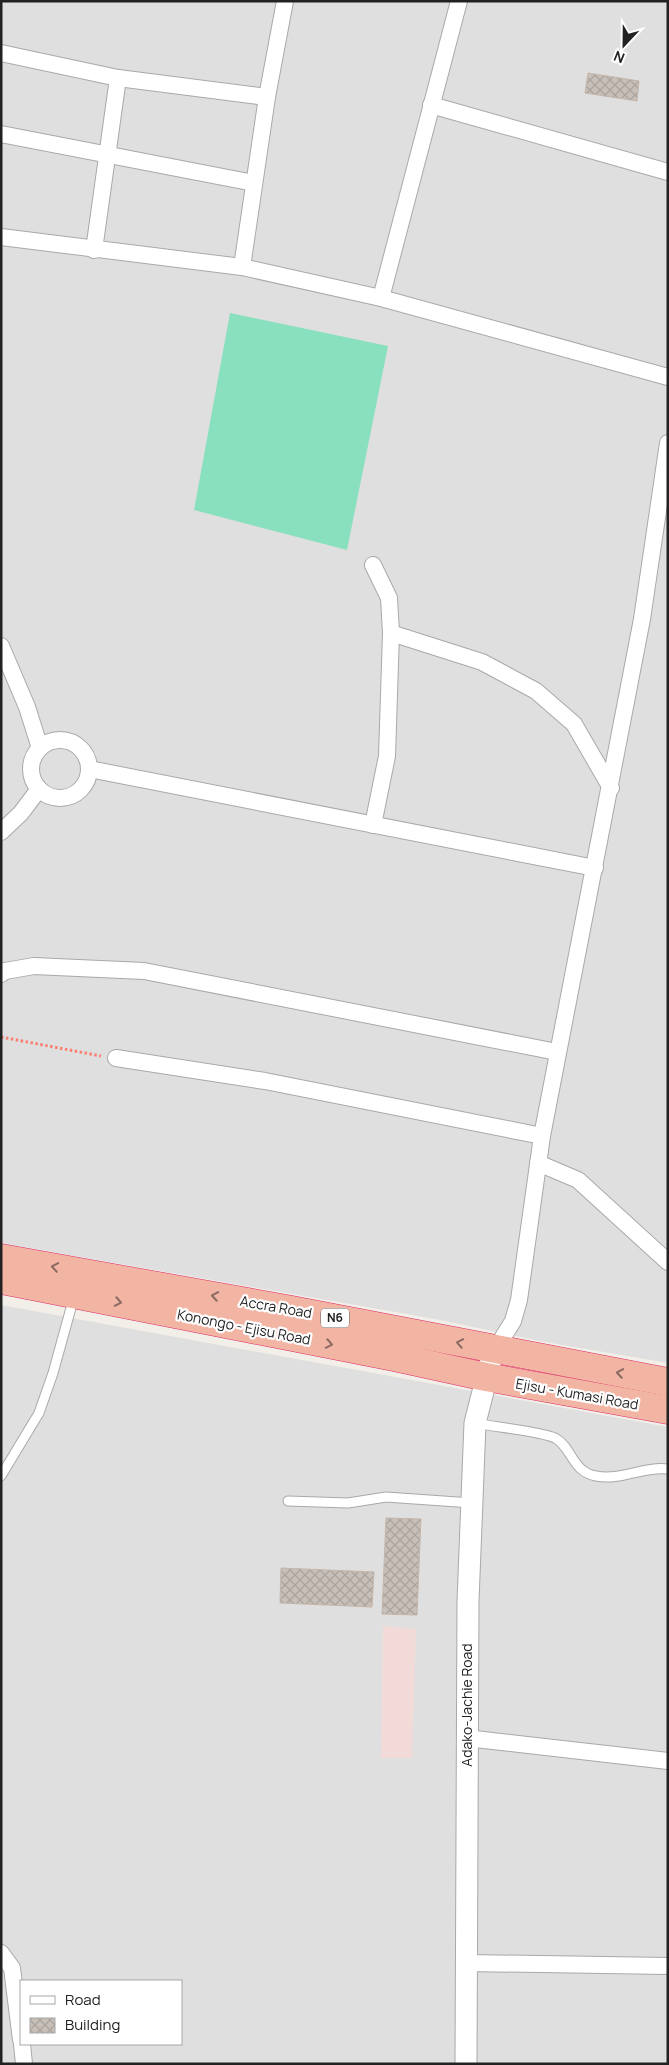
<svg xmlns="http://www.w3.org/2000/svg" width="669" height="2065" viewBox="0 0 669 2065" font-family="Manrope,sans-serif">
	<style>
		.residential { fill: #e0dfdf; fill-rule: evenodd }
		.commercial { fill: #f2dad9 }
		.pitch { fill: #88e0be }
		.building { fill: url(#building-cross-hatch); stroke: #c4b6ab }
		.lines { fill: none; stroke-linecap: round; stroke-linejoin: round }
		.service-casing { stroke: #a9a9a9; stroke-width: 11 }
		.minor-casing { stroke: #a9a9a9; stroke-width: 18 }
		.tertiary-casing { stroke: #a9a9a9; stroke-width: 23 }
		.trunk-casing { stroke: #dc2a67; stroke-width: 29 }
		.path { stroke: #fa8072; stroke-width: 3; stroke-dasharray: 2.5 2.5; stroke-linecap: butt }
		.service { stroke: #fff; stroke-width: 9 }
		.minor { stroke: #fff; stroke-width: 16 }
		.tertiary { stroke: #fff; stroke-width: 21 }
		.trunk { stroke: #f2b4a3; stroke-width: 28 }
		.oneway { stroke: #8a6b62 }
		.labels { text-anchor: middle; stroke-width: 4.5; stroke-linejoin: round; paint-order: stroke }
		.shield { fill: #fff; stroke: #646464; stroke-width: 1 }
		.shield-label { font-size: 12px; font-weight: bold; fill: #222 }
		.street-label { font-size: 14px; fill: #222; stroke: #fff }
	</style>
	<defs>
		<pattern id="building-cross-hatch" width="8" height="8" patternUnits="userSpaceOnUse" patternTransform="scale(1.25)"><rect width="8" height="8" fill="#c7bfb8"/><path d="M0 0l8 8M0 8l8-8" fill="none" stroke="#aba49e"/></pattern>
	</defs>
	<rect width="100%" height="100%" fill="#f2efe9"/>
	<g class="residential">
		<path d="M 1,1 L 668,1 L 668,1363 L 545,1342 L 435,1319 L 1,1243 Z"/>
		<path d="M 1,1305 L 668,1427 L 668,2064 L 1,2064 ZM 21,1981 L 181,1981 L 181,2044 L 21,2044 Z"/>
	</g>
	<path class="commercial" d="M 383,1626 L 416,1629 L 412,1758 L 381,1758 Z"/>
	<path class="pitch" d="M 230,313 L 388,346 L 347,550 L 194,510 Z"/>
	<g class="building">
		<path d="M 588,73 L 639,81 L 637,101 L 585,93 Z"/>
		<path d="M 386,1518 L 421,1519 L 417,1615 L 382,1614 Z"/>
		<path d="M 281,1568 L 374,1572 L 372,1607 L 280,1603 Z"/>
	</g>
	<g class="lines">
		<defs>
			<g id="service">
				<path d="M 475,1423 C 493,1427 540,1431 555,1438 C 572,1447 572,1472 596,1476 C 621,1481 643,1466 668,1469"/>
				<path d="M 1,1476 L 39,1413 L 53,1373 L 74,1297"/>
				<path d="M 288,1501 L 348,1503 L 386,1497 L 472,1503"/>
			</g>
			<g id="minor">
				<path d="M 1,53 L 118,78 L 267,97"/>
				<path d="M 431,105 L 668,172"/>
				<path d="M 1,134 L 254,183"/>
				<path d="M 1,237 L 242,267 L 381,298 L 668,377"/>
				<path d="M 94,250 L 118,78"/>
				<path d="M 242,267 L 267,97 L 285,1"/>
				<path d="M 381,298 L 459,1"/>
				<path d="M 373,565 L 389,598 L 391,633 L 387,756 L 373,825"/>
				<path d="M 391,633 L 482,662 L 536,691 L 574,724 L 611,788"/>
				<path d="M 1,646 L 27,707 L 40,748"/>
				<circle cx="60" cy="769" r="29"/>
				<path d="M 89,769 L 595,868"/>
				<path d="M 1,832 L 21,813 L 39,789"/>
				<path d="M 1,974 L 5,971 L 34,966 L 144,971 L 557,1052"/>
				<path d="M 116,1058 L 265,1081 L 542,1136"/>
				<path d="M 538,1163 L 578,1180 L 668,1262"/>
				<path d="M 495,1350 L 513,1321 L 519,1300 L 542,1136 L 642,619 L 668,443"/>
				<path d="M 466,1738 L 668,1761"/>
				<path d="M 1,1953 L 12,1968 L 21,2040"/>
				<path d="M 467,1963 L 668,1966"/>
				<path d="M 22,2044 L 24,2064"/>
			</g>
			<path id="tertiary" d="M 466,2064 L 468,1601 L 475,1423 L 490,1364"/>
			<g id="trunk">
				<path d="M 1,1258 L 292,1310 L 668,1382"/>
				<path d="M 1,1280 L 394,1357 L 486,1377 L 668,1410"/>
			</g>
		</defs>
		<use href="#service" class="service-casing"/>
		<use href="#minor" class="minor-casing"/>
		<use href="#tertiary" class="tertiary-casing"/>
		<use href="#trunk" class="trunk-casing"/>
		<path class="path" d="M 1,1037 L 101,1056"/>
		<use href="#service" class="service"/>
		<use href="#minor" class="minor"/>
		<use href="#tertiary" class="tertiary"/>
		<use href="#trunk" class="trunk"/>
	</g>
	<defs><path id="oneway-chevron" d="M-2-3.5L2.5 0L-2 3.5" fill="none" stroke-width="1.6" stroke-linecap="round" stroke-linejoin="round" transform="scale(1.25)"/></defs>
	<g class="oneway">
		<use href="#oneway-chevron" transform="translate(55 1267) rotate(-170)"/>
		<use href="#oneway-chevron" transform="translate(215 1296) rotate(-170)"/>
		<use href="#oneway-chevron" transform="translate(118 1302) rotate(11)"/>
		<use href="#oneway-chevron" transform="translate(460 1343) rotate(-169)"/>
		<use href="#oneway-chevron" transform="translate(329 1344) rotate(11)"/>
		<use href="#oneway-chevron" transform="translate(620 1373) rotate(-170)"/>
	</g>
	<g class="labels">
		<rect class="shield" x="321" y="1308.5" width="28" height="19" rx="4"/>
		<g class="shield-label">
			<text x="335" y="1322">N6</text>
		</g>
		<g class="street-label">
			<text transform="translate(276 1307) rotate(10)" y="5">Accra Road</text>
			<text transform="translate(244 1327) rotate(11)" y="5">Konongo - Ejisu Road</text>
			<text transform="translate(577 1394) rotate(10)" y="5">Ejisu - Kumasi Road</text>
			<text transform="translate(467 1705) rotate(-90)" y="5">Adako-Jachie Road</text>
		</g>
	</g>
	<rect width="669" height="2065" fill="none" stroke="#222222" stroke-width="5"/>
	<rect x="20" y="1980" width="162" height="65" fill="#ffffff" stroke="#a7a7a7"/>
	<rect x="30" y="1996" width="25" height="8" fill="#ffffff" stroke="#a7a7a7"/>
	<text x="65" y="2005" font-size="15" fill="#222222">Road</text>
	<rect x="30" y="2018" width="25" height="15" fill="url(#building-cross-hatch)" stroke="#a7a7a7"/>
	<text x="65" y="2030" font-size="15" fill="#222222">Building</text>
	<g transform="translate(624 45) rotate(202)" stroke="#ffffff" stroke-width="4" paint-order="stroke">
	<path d="M0-4L9 19L0 12L-9 19Z" fill="#222222"/>
	<text y="-8" font-size="14" font-weight="bold" text-anchor="middle" fill="#222222">N</text>
	</g>
</svg>
